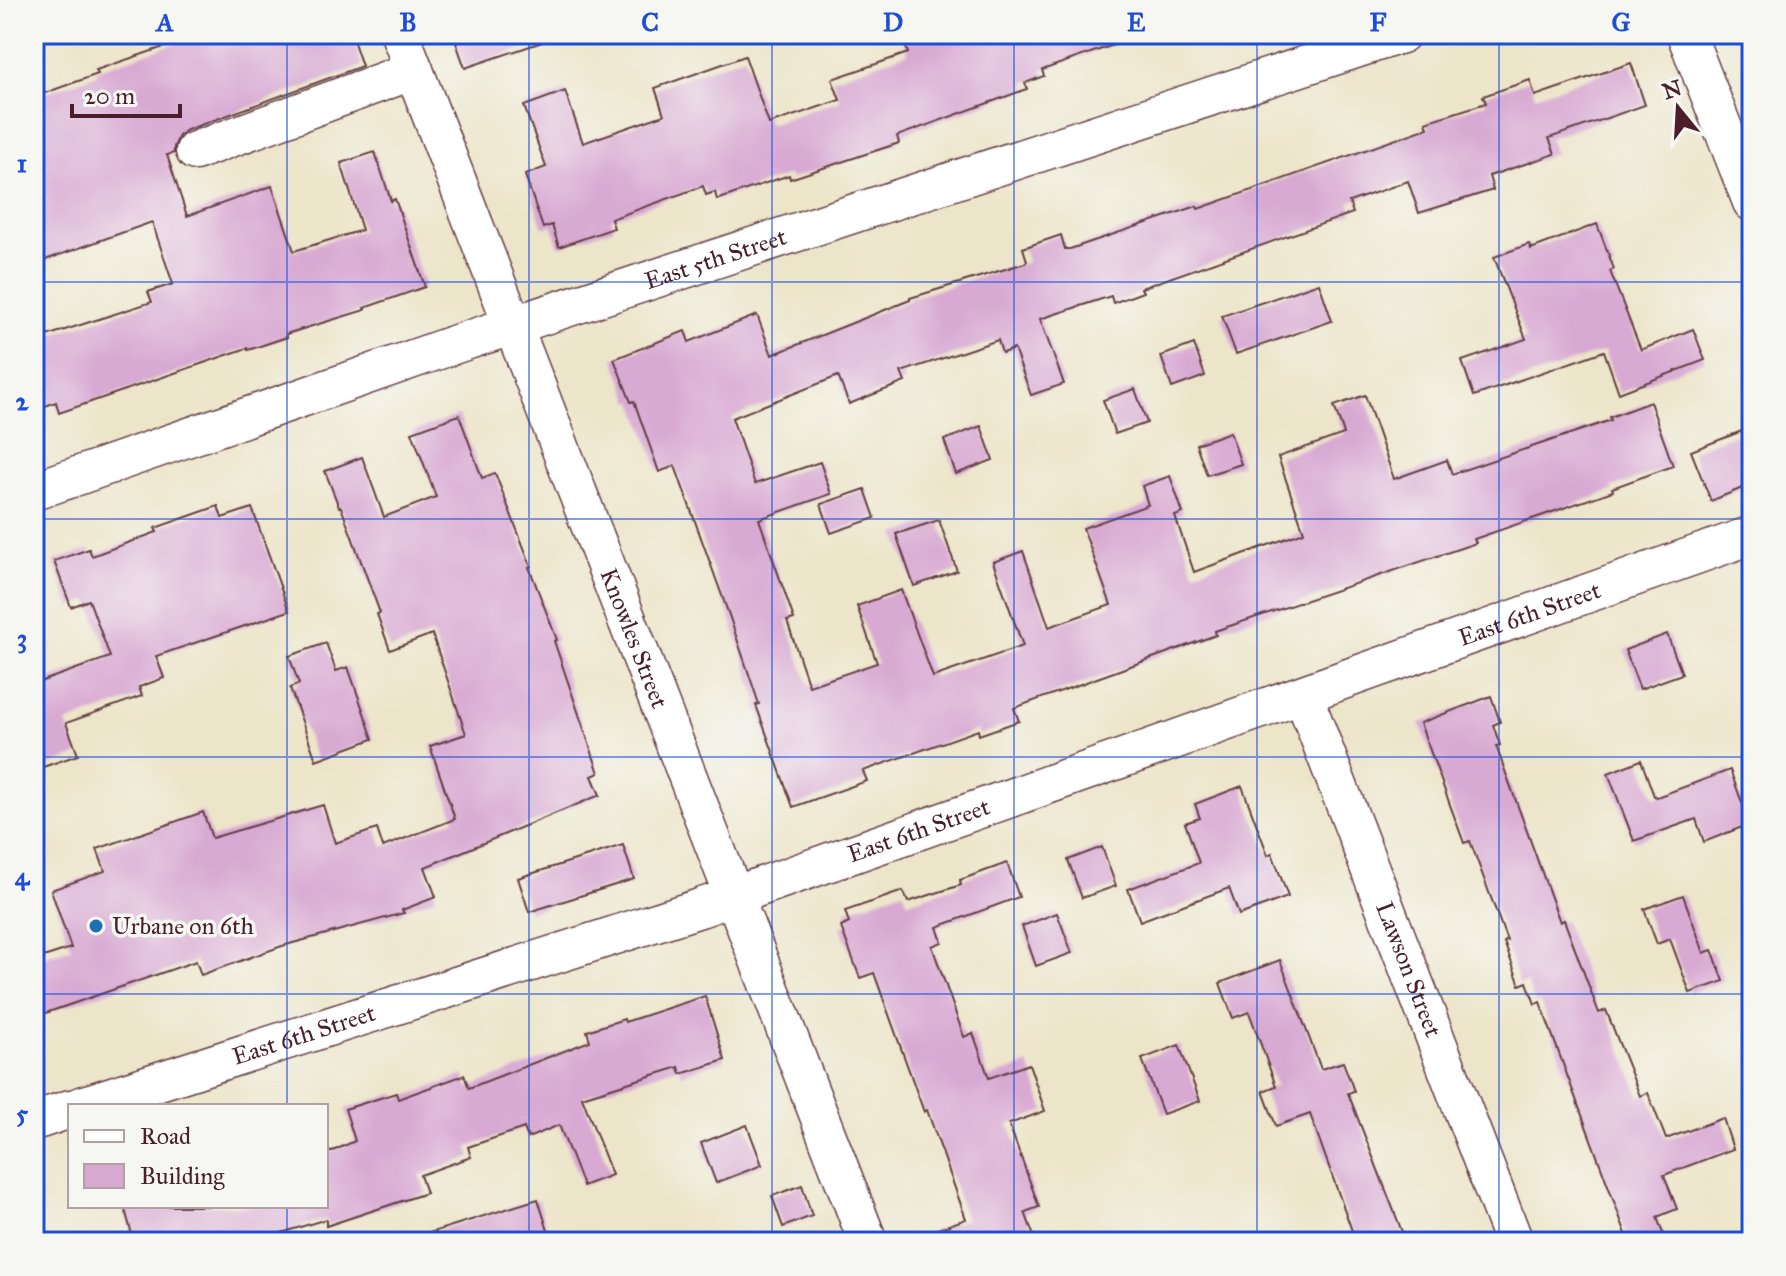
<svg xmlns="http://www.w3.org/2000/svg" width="1786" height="1276" viewBox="0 0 1786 1276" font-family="'IM FELL Great Primer',serif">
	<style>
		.building { fill: #d8a9d3 }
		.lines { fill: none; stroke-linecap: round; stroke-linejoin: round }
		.minor-casing { stroke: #623d43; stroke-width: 41 }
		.minor { stroke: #fff; stroke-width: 38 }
		.grid { fill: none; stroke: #1d4ed8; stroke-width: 2; stroke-opacity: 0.55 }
		.poi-dot { fill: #1f6fb2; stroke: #f6f6f2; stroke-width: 3 }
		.labels { text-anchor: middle; stroke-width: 7; stroke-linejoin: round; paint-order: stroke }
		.street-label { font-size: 24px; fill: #4a1f2b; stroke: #f6f6f2 }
		.poi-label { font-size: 24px; fill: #4a1f2b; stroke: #f6f6f2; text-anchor: start }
		.neatline { fill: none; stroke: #1d4ed8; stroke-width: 3 }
		.grid-label { font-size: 26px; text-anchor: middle; font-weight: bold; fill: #1d4ed8 }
	</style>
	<rect width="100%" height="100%" fill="#f6f6f2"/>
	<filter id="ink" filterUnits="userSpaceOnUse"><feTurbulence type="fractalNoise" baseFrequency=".0125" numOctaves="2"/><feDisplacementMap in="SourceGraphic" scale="16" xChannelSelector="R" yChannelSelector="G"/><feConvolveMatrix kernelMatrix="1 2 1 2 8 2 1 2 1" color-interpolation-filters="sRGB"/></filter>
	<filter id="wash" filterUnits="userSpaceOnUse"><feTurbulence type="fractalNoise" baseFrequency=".006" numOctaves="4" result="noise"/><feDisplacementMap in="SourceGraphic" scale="32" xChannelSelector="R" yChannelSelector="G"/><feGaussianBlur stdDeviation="1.8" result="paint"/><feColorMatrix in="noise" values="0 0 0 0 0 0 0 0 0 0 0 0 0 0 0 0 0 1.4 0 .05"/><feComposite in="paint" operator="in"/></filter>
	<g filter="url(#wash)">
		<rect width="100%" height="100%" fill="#ede5c9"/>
		<g id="blocks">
			<g class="building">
				<path d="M 202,34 L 351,34 L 362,66 L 187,130 L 179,136 L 174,147 L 174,153 L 167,155 L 187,216 L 272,186 L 294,251 L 362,230 L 341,163 L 375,152 L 391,201 L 395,199 L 425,287 L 364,308 L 365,310 L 286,334 L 287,337 L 248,350 L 247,348 L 59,413 L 56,402 L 34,410 L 34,340 L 152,302 L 148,292 L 173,284 L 152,222 L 34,264 L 34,97 L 98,74 L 96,70 Z"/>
				<path d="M 453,34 L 550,34 L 551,39 L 465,68 Z"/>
				<path d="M 926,34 L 1132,34 L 1133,38 L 1042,70 L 1044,76 L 1025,83 L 1027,89 L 897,136 L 899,143 L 790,179 L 789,175 L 717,200 L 715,192 L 706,195 L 703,186 L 611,219 L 614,228 L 559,247 L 552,225 L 543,228 L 525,175 L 546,167 L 524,106 L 565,91 L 583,143 L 664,115 L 655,88 L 745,56 L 769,124 L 840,100 L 832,79 L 908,53 L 904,41 Z"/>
				<path d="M 1631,63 L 1645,105 L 1549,138 L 1555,154 L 1489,176 L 1493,190 L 1419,213 L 1408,181 L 1349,202 L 1353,213 L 1141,288 L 1143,292 L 1113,303 L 1111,296 L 1040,319 L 1064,384 L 1031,395 L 1014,349 L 1002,353 L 998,340 L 901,372 L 905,382 L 849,404 L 838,376 L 732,418 L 755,484 L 820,462 L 831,494 L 759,519 L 794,619 L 787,621 L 809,686 L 877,663 L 857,606 L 901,590 L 933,677 L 1023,646 L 993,562 L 1023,551 L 1049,627 L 1111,605 L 1083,528 L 1148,505 L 1142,486 L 1170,476 L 1183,513 L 1175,516 L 1194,572 L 1304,532 L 1278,457 L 1344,434 L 1334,406 L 1365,395 L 1394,479 L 1447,460 L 1452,474 L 1611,420 L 1610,417 L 1650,402 L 1673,466 L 1612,488 L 1613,491 L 1474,539 L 1476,543 L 1215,631 L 1216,635 L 1014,708 L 1019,721 L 979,735 L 978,730 L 863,771 L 867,781 L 793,807 L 756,705 L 759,704 L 729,615 L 675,466 L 659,472 L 634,401 L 631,402 L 614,359 L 685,331 L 689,342 L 757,315 L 772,355 L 910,300 L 910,298 L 1025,263 L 1027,261 L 1023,248 L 1061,235 L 1065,249 L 1070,249 L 1197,206 L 1198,209 L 1428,128 L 1426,122 L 1486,103 L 1483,96 L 1530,80 L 1535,96 Z"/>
				<path d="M 1597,224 L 1614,269 L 1610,271 L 1641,350 L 1693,329 L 1705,360 L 1619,393 L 1604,351 L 1474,396 L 1462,361 L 1526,339 L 1494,257 L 1529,244 L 1531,249 Z"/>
				<path d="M 1319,283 L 1332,321 L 1236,354 L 1222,316 Z"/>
				<path d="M 1194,344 L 1205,376 L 1172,388 L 1161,356 Z"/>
				<path d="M 1135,389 L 1147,423 L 1115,434 L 1103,400 Z"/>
				<path d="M 459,415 L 482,478 L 495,473 L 531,566 L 529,567 L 557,640 L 554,641 L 599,773 L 592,776 L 600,795 L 425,867 L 436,897 L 402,910 L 404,913 L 282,946 L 201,975 L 196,961 L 34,1017 L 34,960 L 71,948 L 51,890 L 105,871 L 97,849 L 203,812 L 212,838 L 323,805 L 335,843 L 377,829 L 383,847 L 455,819 L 430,746 L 466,734 L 432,634 L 390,650 L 377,614 L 380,613 L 341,507 L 339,507 L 325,471 L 362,457 L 384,517 L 436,497 L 412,432 Z"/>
				<path d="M 981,426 L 993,460 L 956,474 L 944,440 Z"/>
				<path d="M 1752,427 L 1752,484 L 1711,501 L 1691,451 Z"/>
				<path d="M 1230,432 L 1241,464 L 1207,475 L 1196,444 Z"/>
				<path d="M 865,489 L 875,518 L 831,533 L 821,504 Z"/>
				<path d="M 218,506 L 222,518 L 252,508 L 289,611 L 156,656 L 164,678 L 139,687 L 142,696 L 66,723 L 78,755 L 34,770 L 34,684 L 110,657 L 89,600 L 71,607 L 54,561 L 89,549 L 92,556 L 157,532 L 155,528 Z"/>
				<path d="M 939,520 L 957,571 L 914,586 L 896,534 Z"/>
				<path d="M 1667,634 L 1682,674 L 1640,689 L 1625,650 Z"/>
				<path d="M 326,643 L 336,671 L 348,667 L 373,739 L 316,760 L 290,688 L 299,684 L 289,656 Z"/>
				<path d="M 1491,696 L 1500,722 L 1493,725 L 1500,745 L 1496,746 L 1560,922 L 1564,920 L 1599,1013 L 1606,1010 L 1640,1096 L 1648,1093 L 1666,1139 L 1723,1118 L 1733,1149 L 1664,1175 L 1677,1209 L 1657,1217 L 1666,1242 L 1629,1242 L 1540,1002 L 1535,1004 L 1527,982 L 1520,985 L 1504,942 L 1507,941 L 1470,841 L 1464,843 L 1420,723 Z"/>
				<path d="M 1641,760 L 1654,796 L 1657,797 L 1730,770 L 1750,824 L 1704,842 L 1696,819 L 1634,841 L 1608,773 Z"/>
				<path d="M 1242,786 L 1268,855 L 1272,853 L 1288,897 L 1239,915 L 1229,888 L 1140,921 L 1128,889 L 1199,863 L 1185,823 L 1200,818 L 1195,804 Z"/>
				<path d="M 623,845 L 634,879 L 529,912 L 518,878 Z"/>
				<path d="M 1102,847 L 1116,886 L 1082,898 L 1068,860 Z"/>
				<path d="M 1007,863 L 1019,897 L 937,927 L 942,942 L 932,946 L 964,1037 L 973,1033 L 989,1078 L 1029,1064 L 1045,1111 L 1009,1124 L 1039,1207 L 1025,1212 L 1036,1242 L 914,1242 L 913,1238 L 966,1219 L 927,1110 L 924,1112 L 874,973 L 860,978 L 841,927 L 849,923 L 845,911 L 903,891 L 908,902 L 961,885 L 960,880 Z"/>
				<path d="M 1683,895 L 1704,953 L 1712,950 L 1724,981 L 1690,993 L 1670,939 L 1657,944 L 1644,909 Z"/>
				<path d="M 1057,913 L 1072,953 L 1036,966 L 1022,926 Z"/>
				<path d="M 1280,960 L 1321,1069 L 1343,1062 L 1354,1091 L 1348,1093 L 1406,1242 L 1356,1242 L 1310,1114 L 1276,1126 L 1263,1091 L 1276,1086 L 1249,1012 L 1233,1018 L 1220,983 Z"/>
				<path d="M 705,996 L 725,1060 L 681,1074 L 679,1067 L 582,1097 L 612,1175 L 583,1186 L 559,1125 L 528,1138 L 524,1128 L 468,1147 L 471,1157 L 420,1175 L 426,1193 L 326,1226 L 326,1219 L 252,1242 L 134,1242 L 124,1206 L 326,1206 L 326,1154 L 355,1141 L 345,1109 L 396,1093 L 398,1099 L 464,1075 L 469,1088 L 590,1041 L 587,1031 L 624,1019 L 625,1022 Z"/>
				<path d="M 1179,1045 L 1200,1101 L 1163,1114 L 1142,1059 Z"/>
				<path d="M 747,1125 L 762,1165 L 716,1183 L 701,1143 Z"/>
				<path d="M 802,1185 L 812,1216 L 783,1227 L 772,1196 Z"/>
				<path d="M 538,1199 L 549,1234 L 523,1242 L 424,1242 L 423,1235 Z"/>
			</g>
		</g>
	</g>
	<g filter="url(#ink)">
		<use href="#blocks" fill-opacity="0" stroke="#623d43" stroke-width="2"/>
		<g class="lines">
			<defs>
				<g id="minor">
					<path id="s1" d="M 400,34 L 868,1242"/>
					<path d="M 1686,34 L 1752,202"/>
					<path d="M 195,151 L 414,70"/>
					<path id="s2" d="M 34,491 L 456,344 L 1401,34"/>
					<path id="s3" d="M 1303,695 L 1514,1242"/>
					<path id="s4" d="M 81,1106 L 700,908 L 1752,535"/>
					<path d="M 34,1121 L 70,1109"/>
				</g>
			</defs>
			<use href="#minor" class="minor-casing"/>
			<use href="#minor" class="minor"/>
		</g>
	</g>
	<path class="grid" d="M 287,34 L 287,1106M 529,34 L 529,1242M 772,34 L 772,1242M 1014,34 L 1014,1242M 1257,34 L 1257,1242M 1499,34 L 1499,1242M 34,282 L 1752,282M 34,519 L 1752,519M 34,757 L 1752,757M 34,994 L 1752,994M 287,1206 L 287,1242"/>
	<circle class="poi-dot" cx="96" cy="926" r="8"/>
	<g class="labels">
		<g class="street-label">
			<text dy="8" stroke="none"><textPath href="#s2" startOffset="720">East 5th Street</textPath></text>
			<text dy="8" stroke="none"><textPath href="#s4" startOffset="1530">East 6th Street</textPath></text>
			<text dy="8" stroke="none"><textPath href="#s1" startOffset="648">Knowles Street</textPath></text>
			<text dy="8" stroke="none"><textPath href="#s4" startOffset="882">East 6th Street</textPath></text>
			<text dy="8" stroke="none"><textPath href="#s3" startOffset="294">Lawson Street</textPath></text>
			<text dy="8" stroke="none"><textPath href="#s4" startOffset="234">East 6th Street</textPath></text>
		</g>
		<g class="poi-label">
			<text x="112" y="934">Urbane on 6th</text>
		</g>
	</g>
	<rect width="1786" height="1276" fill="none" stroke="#f6f6f2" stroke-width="88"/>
	<rect x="68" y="1104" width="260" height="104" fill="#f6f6f2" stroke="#b1a0a2" stroke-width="2"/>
	<rect x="84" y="1130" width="40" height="12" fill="#ffffff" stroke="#b1a0a2" stroke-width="2"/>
	<text x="140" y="1144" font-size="24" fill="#4a1f2b">Road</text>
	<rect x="84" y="1164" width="40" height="24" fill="#d8a9d3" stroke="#b1a0a2" stroke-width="2"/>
	<text x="140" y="1184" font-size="24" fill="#4a1f2b">Building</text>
	<g transform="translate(1678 108) rotate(342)" stroke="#f6f6f2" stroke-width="6" paint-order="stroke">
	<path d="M0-6L14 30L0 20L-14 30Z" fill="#4a1f2b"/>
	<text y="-12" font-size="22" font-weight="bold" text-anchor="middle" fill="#4a1f2b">N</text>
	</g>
	<path d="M72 104v12h108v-12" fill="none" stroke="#4a1f2b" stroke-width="4"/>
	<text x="84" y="104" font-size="24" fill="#4a1f2b" stroke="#f6f6f2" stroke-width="6" paint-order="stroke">20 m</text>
	<rect x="44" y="44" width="1698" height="1188" class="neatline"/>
	<g class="grid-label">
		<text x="165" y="31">A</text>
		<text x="408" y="31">B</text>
		<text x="650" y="31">C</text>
		<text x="893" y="31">D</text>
		<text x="1136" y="31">E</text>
		<text x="1378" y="31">F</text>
		<text x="1621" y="31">G</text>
		<text x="22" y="172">1</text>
		<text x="22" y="410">2</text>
		<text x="22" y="647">3</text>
		<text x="22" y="885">4</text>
		<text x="22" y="1122">5</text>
	</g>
</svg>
